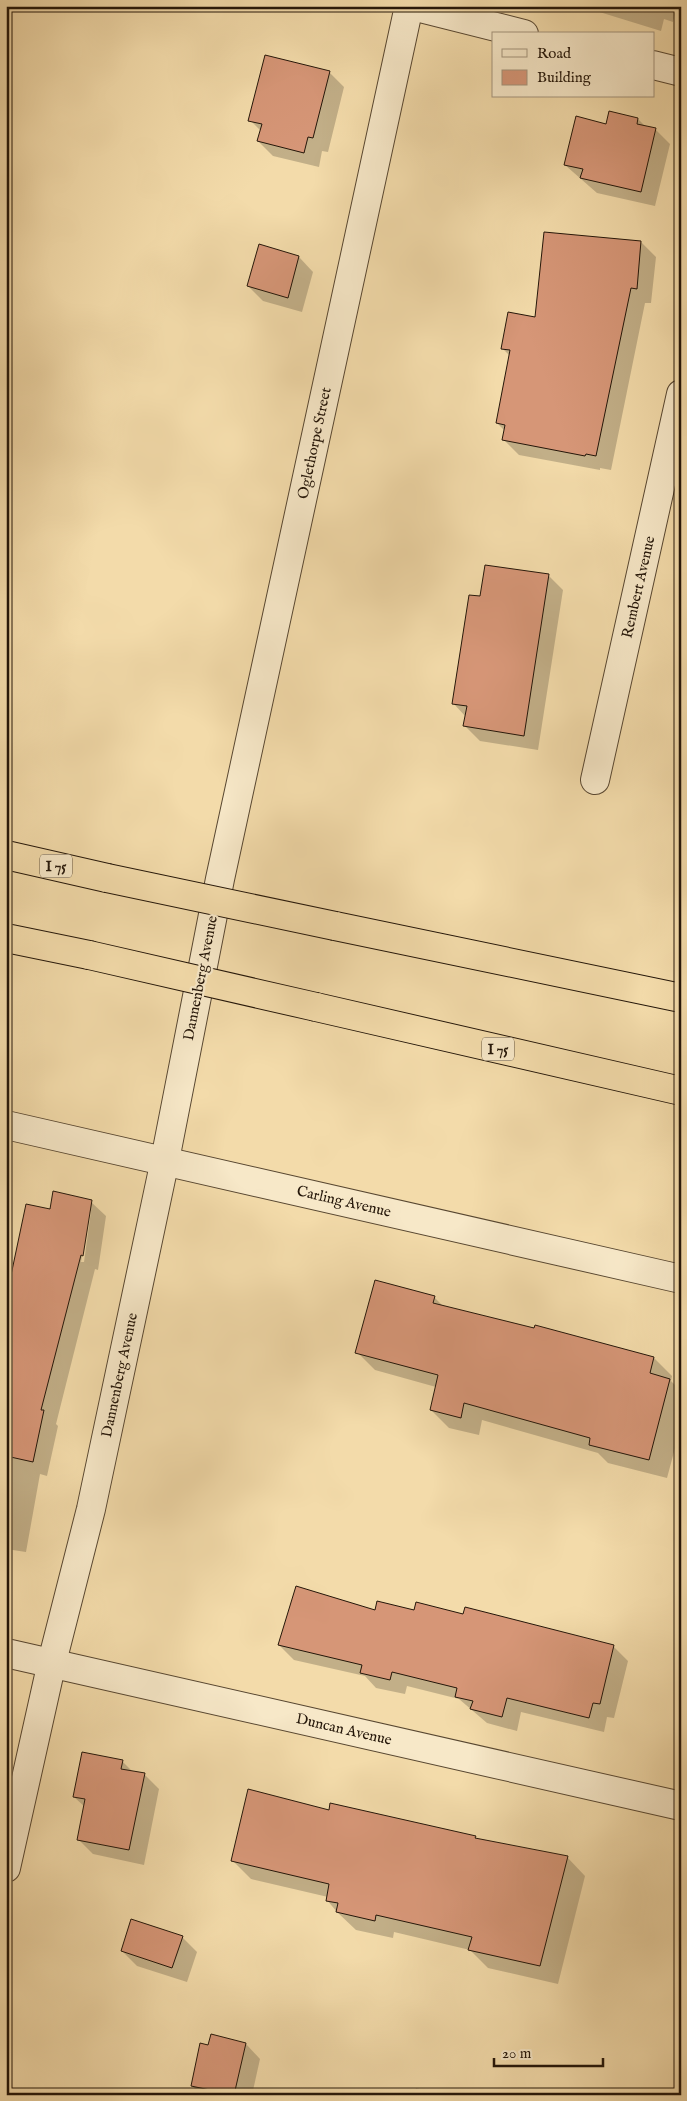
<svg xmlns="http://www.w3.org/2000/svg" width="687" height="2101" viewBox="0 0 687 2101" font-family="'IM FELL English',serif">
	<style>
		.shadow { fill: #0003; fill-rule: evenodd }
		.building { fill: #d69677; stroke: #241609 }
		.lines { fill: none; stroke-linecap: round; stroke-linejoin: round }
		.street-casing { stroke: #584731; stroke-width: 30 }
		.highway-casing { stroke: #241609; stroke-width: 30 }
		.street { stroke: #f7e8c8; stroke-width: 28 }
		.highway { stroke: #f3dbaa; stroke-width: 28 }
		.highway-bridge-casing { stroke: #241609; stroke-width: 30; stroke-linecap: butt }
		.highway-bridge { stroke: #f3dbaa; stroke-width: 28 }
		.labels { text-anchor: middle; stroke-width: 4.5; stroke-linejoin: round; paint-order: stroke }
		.shield { fill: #f7e8c8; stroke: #635542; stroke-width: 1 }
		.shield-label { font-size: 14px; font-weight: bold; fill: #241609 }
		.street-label { font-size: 15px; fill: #241609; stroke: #f7e8c8 }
	</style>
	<rect width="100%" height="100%" fill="#f3dbaa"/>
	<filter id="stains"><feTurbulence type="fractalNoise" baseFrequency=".004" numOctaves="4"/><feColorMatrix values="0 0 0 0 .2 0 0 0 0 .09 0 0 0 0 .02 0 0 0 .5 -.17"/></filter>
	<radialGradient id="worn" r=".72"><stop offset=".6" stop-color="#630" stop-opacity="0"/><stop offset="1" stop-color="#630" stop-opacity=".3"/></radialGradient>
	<g class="shadow">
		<path d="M 580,6 L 681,6 L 681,12 L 676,11 L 673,22 L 664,19 L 661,31 Z"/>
		<path d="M 329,72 L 344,87 L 328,152 L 322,151 L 319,167 L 273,156 L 258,141 L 261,131 L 250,120 Z"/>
		<path d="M 638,119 L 646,127 L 655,129 L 670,144 L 655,206 L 597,193 L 565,165 L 607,125 Z"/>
		<path d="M 641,242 L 656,257 L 651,303 L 645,303 L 611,470 L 600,468 L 600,470 L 519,455 L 504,440 L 506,432 L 497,423 L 510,356 L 502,348 L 536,319 Z"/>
		<path d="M 299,257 L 313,272 L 302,312 L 263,301 L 248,286 Z"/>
		<path d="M 548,575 L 563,590 L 538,750 L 480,741 L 465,726 L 466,717 L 453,703 L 481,598 Z"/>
		<path d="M 91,1202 L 106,1216 L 98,1270 L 95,1269 L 56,1424 L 58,1426 L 47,1476 L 40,1474 L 26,1552 L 6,1549 L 6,1289 L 51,1211 ZM 89,1211 L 91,1211 L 84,1262 L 81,1262 Z"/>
		<path d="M 434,1297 L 444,1307 L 535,1330 L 536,1327 L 654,1358 L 672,1376 L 671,1381 L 681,1391 L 681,1426 L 667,1478 L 608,1463 L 598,1453 L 482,1420 L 479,1435 L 449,1428 L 431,1410 L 436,1387 L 375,1370 L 357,1352 Z"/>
		<path d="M 376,1612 L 415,1612 L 464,1616 L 613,1646 L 628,1661 L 614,1718 L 607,1717 L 604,1732 L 521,1712 L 517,1731 L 487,1723 L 459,1699 L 407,1686 L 405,1694 L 376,1688 L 365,1676 L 294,1660 L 279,1645 Z"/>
		<path d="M 122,1761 L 133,1772 L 144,1774 L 159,1789 L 144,1865 L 93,1854 L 78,1839 L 85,1807 L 74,1797 Z"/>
		<path d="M 330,1812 L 475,1837 L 478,1840 L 567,1857 L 585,1876 L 558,1984 L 488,1968 L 470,1950 L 394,1932 L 393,1938 L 356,1930 L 337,1912 L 327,1900 L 328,1897 L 251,1879 L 232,1860 Z"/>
		<path d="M 182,1937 L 197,1952 L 187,1982 L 137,1966 L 122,1951 Z"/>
		<path d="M 246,2044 L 260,2059 L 252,2095 L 201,2095 L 192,2086 L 209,2047 Z"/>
		<path d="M 416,2088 L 444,2095 L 414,2095 Z"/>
		<path d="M 8,2090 L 25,2095 L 7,2095 Z"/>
	</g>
	<g class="building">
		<path d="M 265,55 L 330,71 L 313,138 L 308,137 L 304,153 L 257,141 L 262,124 L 248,121 Z"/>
		<path d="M 609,111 L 638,118 L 637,124 L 656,128 L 641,192 L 580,178 L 583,169 L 564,165 L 576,116 L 606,124 Z"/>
		<path d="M 544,232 L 641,241 L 637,289 L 631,288 L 596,456 L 586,454 L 585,456 L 502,440 L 505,425 L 496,423 L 510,350 L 501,349 L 508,312 L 535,317 Z"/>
		<path d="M 259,244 L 299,256 L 288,298 L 247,286 Z"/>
		<path d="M 485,565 L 549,574 L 524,736 L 463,726 L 467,706 L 452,704 L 469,595 L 480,596 Z"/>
		<path d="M 53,1191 L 92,1200 L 83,1256 L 81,1255 L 41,1410 L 44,1410 L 33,1462 L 6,1456 L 6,1280 L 10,1280 L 26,1204 L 50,1209 Z"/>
		<path d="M 375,1280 L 435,1296 L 433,1303 L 534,1328 L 535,1325 L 654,1357 L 650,1373 L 670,1379 L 649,1460 L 589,1445 L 590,1438 L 464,1403 L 461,1418 L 430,1410 L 438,1375 L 355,1353 Z"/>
		<path d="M 296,1586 L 375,1610 L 377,1601 L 414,1610 L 416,1602 L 463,1614 L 465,1607 L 614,1645 L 600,1704 L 593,1703 L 589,1718 L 507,1698 L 502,1717 L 470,1709 L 473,1701 L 455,1697 L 457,1688 L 392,1672 L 390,1680 L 360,1673 L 362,1665 L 278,1645 Z"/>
		<path d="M 82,1752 L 123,1760 L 121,1769 L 145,1773 L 129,1850 L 77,1840 L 85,1799 L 73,1797 Z"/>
		<path d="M 248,1789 L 329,1810 L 330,1803 L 476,1836 L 475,1838 L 568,1856 L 540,1966 L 468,1950 L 472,1937 L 376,1915 L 375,1921 L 336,1912 L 338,1903 L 326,1901 L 329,1884 L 231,1861 Z"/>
		<path d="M 131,1919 L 183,1936 L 172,1968 L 121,1951 Z"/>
		<path d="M 211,2034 L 246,2043 L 234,2095 L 191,2086 L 200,2043 L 208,2045 Z"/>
	</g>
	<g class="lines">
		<defs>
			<g id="street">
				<path d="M 412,6 L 524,34"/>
				<path d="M 653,65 L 681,72"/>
				<path d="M 595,780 L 681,394"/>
				<path d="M 6,1125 L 681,1279"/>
				<path d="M 6,1653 L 681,1806"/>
				<path d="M 6,1868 L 52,1662 L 91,1509 L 165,1160 L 220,879 L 409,6"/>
			</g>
			<g id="highway">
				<path d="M 6,855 L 107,878"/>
				<path d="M 335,926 L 681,998"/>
				<path d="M 6,938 L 89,955"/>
				<path d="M 316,1007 L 681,1091"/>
			</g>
		</defs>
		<use href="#street" class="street-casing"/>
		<use href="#highway" class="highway-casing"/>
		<use href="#street" class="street"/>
		<use href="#highway" class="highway"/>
		<defs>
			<g id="highway-bridge">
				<path d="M 107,878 L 335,926"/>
				<path d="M 89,955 L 316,1007"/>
			</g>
		</defs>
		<use href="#highway-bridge" class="highway-bridge-casing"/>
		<use href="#highway-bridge" class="highway-bridge"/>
	</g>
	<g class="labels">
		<g class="shield">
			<rect x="40" y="854.5" width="32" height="23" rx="4"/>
			<rect x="482" y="1037.5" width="32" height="23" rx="4"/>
		</g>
		<g class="shield-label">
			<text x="56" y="871">I 75</text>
			<text x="498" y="1054">I 75</text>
		</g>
		<g class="street-label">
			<text transform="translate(314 443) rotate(-78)" y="5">Oglethorpe Street</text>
			<text transform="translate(638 587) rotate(-77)" y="5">Rembert Avenue</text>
			<text transform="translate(200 978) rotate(-79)" y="5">Dannenberg Avenue</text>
			<text transform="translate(344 1201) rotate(13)" y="5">Carling Avenue</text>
			<text transform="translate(119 1375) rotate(-78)" y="5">Dannenberg Avenue</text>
			<text transform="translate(344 1729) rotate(13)" y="5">Duncan Avenue</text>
		</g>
	</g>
	<rect width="687" height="2101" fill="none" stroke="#f3dbaa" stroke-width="25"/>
	<rect x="8" y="8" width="672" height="2086" fill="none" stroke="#241609" stroke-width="2.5"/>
	<rect x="12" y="12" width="662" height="2076" fill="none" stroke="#241609"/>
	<rect x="492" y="32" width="162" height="65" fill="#f7e8c8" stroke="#a3947c"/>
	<rect x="502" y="49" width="25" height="8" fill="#f7e8c8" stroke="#a3947c"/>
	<text x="537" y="58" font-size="15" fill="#241609">Road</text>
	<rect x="502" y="70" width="25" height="15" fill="#d69677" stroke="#a3947c"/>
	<text x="537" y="82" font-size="15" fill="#241609">Building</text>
	<path d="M494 2058v8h109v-8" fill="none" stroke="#241609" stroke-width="2.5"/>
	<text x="502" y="2058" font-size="15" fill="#241609" stroke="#f7e8c8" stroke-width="4" paint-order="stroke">20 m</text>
	<rect width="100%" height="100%" filter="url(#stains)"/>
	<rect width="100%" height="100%" fill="url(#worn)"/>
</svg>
